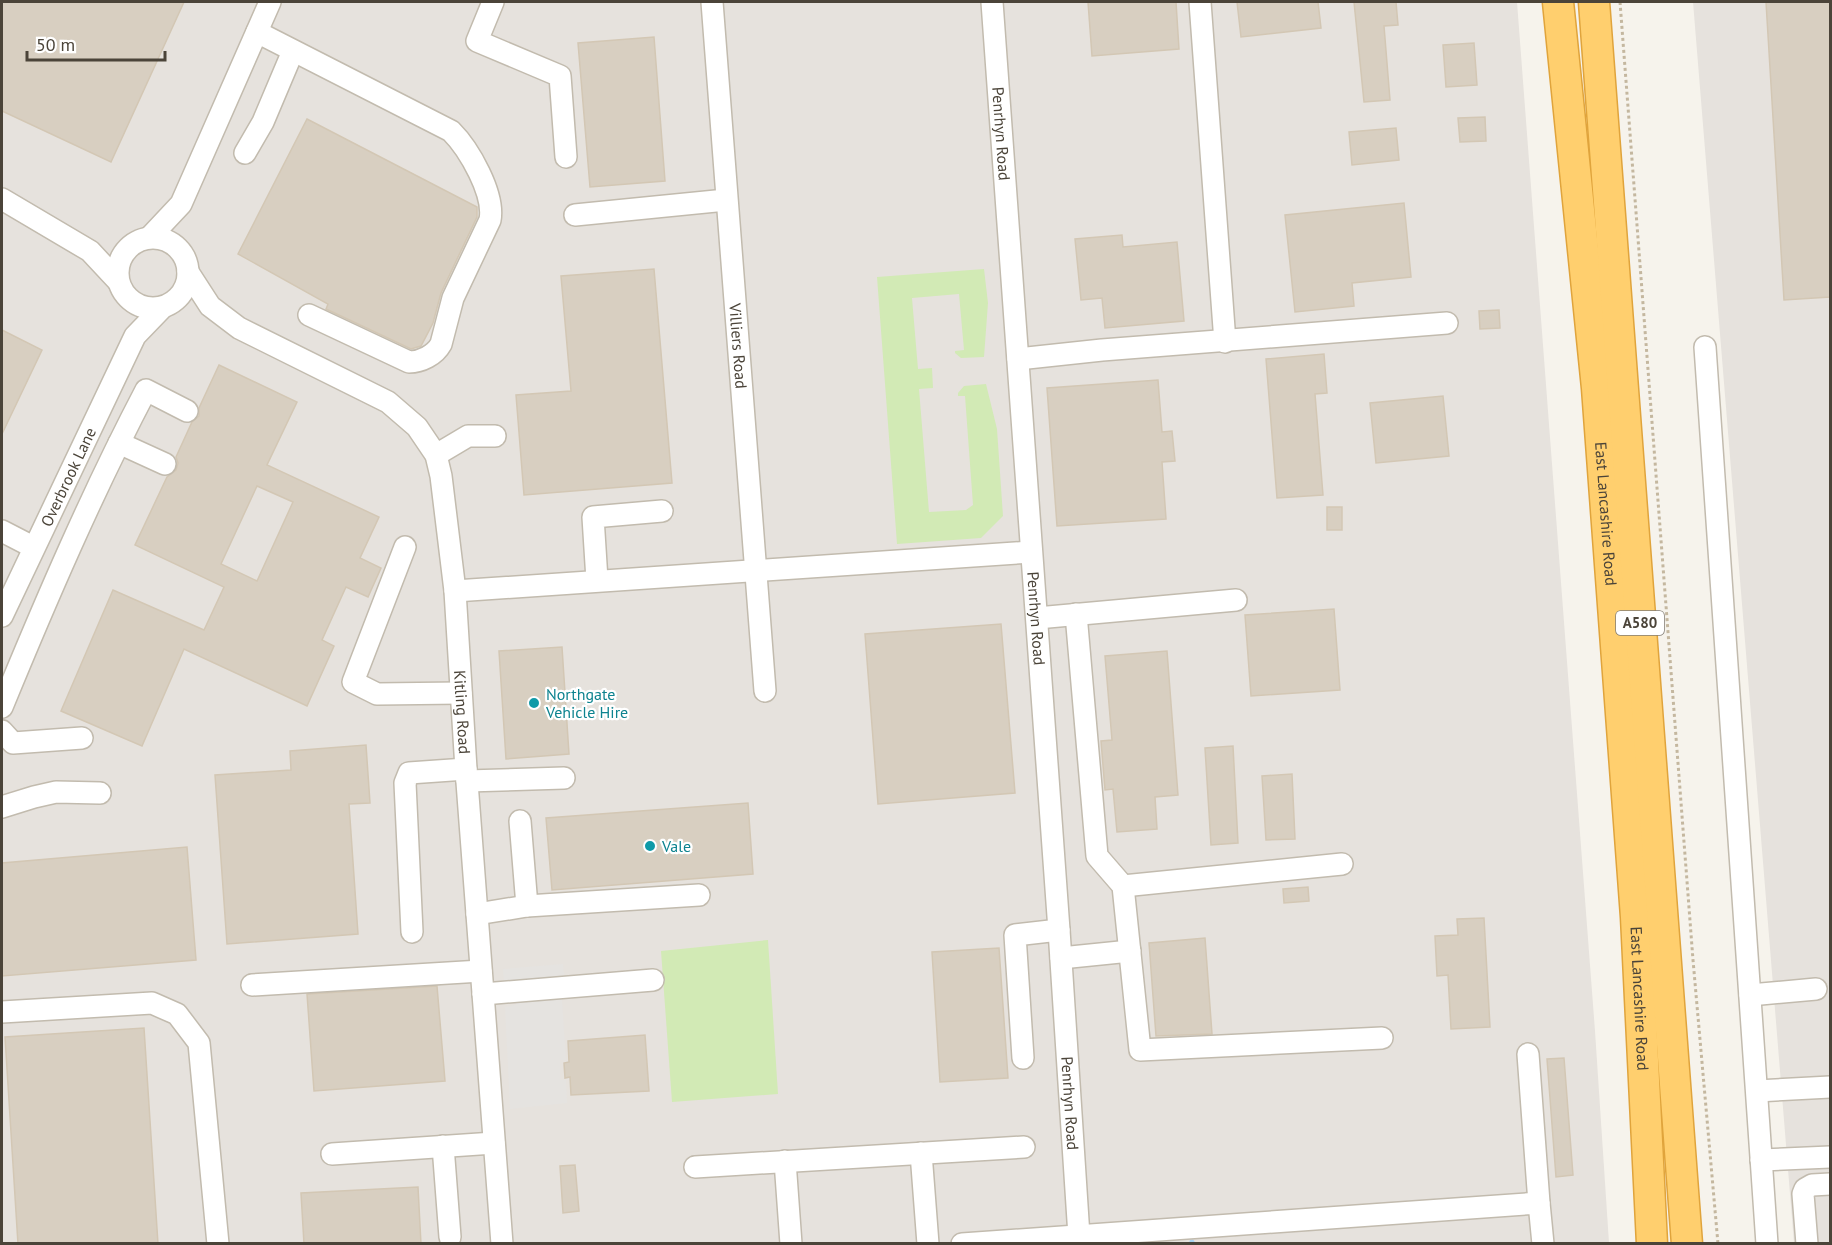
<svg xmlns="http://www.w3.org/2000/svg" width="1832" height="1245" viewBox="0 0 1832 1245" font-family="'PT Sans',sans-serif">
	<style>
		.industrial { fill: #e6e2dd }
		.green { fill: #d2eab5 }
		.parking { fill: #e5e3e0 }
		.lines { fill: none; stroke-linecap: round; stroke-linejoin: round }
		.stream { stroke: #a9d4f2; stroke-width: 5 }
		.building { fill: #d8cfc1; stroke: #d3c7b4; stroke-width: 1.5; fill-rule: evenodd }
		.minor-casing { stroke: #c2bbae; stroke-width: 24 }
		.highway-casing { stroke: #e0a43c; stroke-width: 33 }
		.path { stroke: #c4b79f; stroke-width: 3; stroke-dasharray: 3 3; stroke-linecap: butt }
		.minor { stroke: #fff; stroke-width: 21 }
		.highway { stroke: #ffcf6e; stroke-width: 30 }
		.culture-dot { fill: #0f9aa8; stroke: #fff; stroke-width: 2 }
		.labels { text-anchor: middle; stroke-width: 4.5; stroke-linejoin: round; paint-order: stroke }
		.shield { fill: #fff; stroke: #817c74; stroke-width: 1.5 }
		.shield-label { font-size: 15px; font-weight: bold; fill: #4b4439 }
		.street-label { font-size: 16px; fill: #4b4439; stroke: #fff }
		.culture-label { font-size: 16px; fill: #0d838f; stroke: #fff; text-anchor: start }
	</style>
	<rect width="100%" height="100%" fill="#f6f3ec"/>
	<g class="industrial">
		<path d="M 2,2 L 1517,2 L 1595,1031 L 1609,1243 L 2,1244 Z"/>
		<path d="M 1693,2 L 1830,2 L 1830,1243 L 1794,1243 Z"/>
	</g>
	<g class="green">
		<path d="M 984,269 L 988,303 L 984,357 L 961,358 L 955,353 L 955,351 L 964,350 L 959,294 L 912,298 L 918,369 L 932,368 L 933,388 L 919,389 L 929,512 L 966,510 L 973,505 L 965,396 L 958,396 L 958,393 L 964,386 L 986,384 L 997,429 L 1003,516 L 981,538 L 897,544 L 877,277 Z"/>
		<path d="M 768,940 L 778,1094 L 672,1102 L 661,951 Z"/>
	</g>
	<path class="parking" d="M 563,964 L 566,998 L 562,1000 L 566,1060 L 560,1060 L 560,1080 L 566,1080 L 567,1103 L 510,1109 L 505,1007 L 516,1005 L 515,983 L 504,983 L 503,969 Z"/>
	<g class="lines">
		<path class="stream" d="M 1192,1242 L 1193,1244"/>
	</g>
	<g class="building">
		<path d="M 2,2 L 184,2 L 111,162 L 2,111 Z"/>
		<path d="M 1088,2 L 1176,2 L 1179,49 L 1092,56 Z"/>
		<path d="M 1237,2 L 1318,2 L 1321,28 L 1241,37 Z"/>
		<path d="M 1354,2 L 1396,2 L 1398,25 L 1384,26 L 1390,100 L 1364,102 Z"/>
		<path d="M 1766,2 L 1830,2 L 1830,297 L 1784,300 Z"/>
		<path d="M 654,37 L 665,181 L 590,187 L 578,43 Z"/>
		<path d="M 1474,43 L 1477,85 L 1446,87 L 1443,45 Z"/>
		<path d="M 1485,117 L 1486,141 L 1460,142 L 1458,118 Z"/>
		<path d="M 307,119 L 477,207 L 477,217 L 441,293 L 433,323 L 421,346 L 411,349 L 326,309 L 328,304 L 238,254 Z"/>
		<path d="M 1396,128 L 1399,160 L 1352,165 L 1349,132 Z"/>
		<path d="M 1404,203 L 1411,277 L 1352,283 L 1354,306 L 1295,312 L 1285,215 Z"/>
		<path d="M 1122,235 L 1123,247 L 1177,242 L 1184,321 L 1105,328 L 1102,298 L 1081,300 L 1075,239 Z"/>
		<path d="M 654,269 L 672,483 L 524,495 L 516,395 L 571,391 L 561,276 Z"/>
		<path d="M 1499,310 L 1500,328 L 1480,329 L 1479,311 Z"/>
		<path d="M 2,330 L 42,350 L 2,434 Z"/>
		<path d="M 1324,354 L 1327,393 L 1315,394 L 1323,495 L 1277,498 L 1266,359 Z"/>
		<path d="M 219,365 L 297,402 L 267,465 L 379,517 L 360,558 L 381,568 L 368,597 L 346,587 L 322,640 L 334,646 L 307,706 L 184,649 L 142,746 L 61,711 L 113,590 L 204,630 L 224,587 L 135,545 L 167,477 L 176,470 L 178,463 L 176,457 L 192,422 L 199,416 L 199,408 ZM 257,486 L 293,502 L 257,581 L 221,564 Z"/>
		<path d="M 1158,380 L 1162,432 L 1172,431 L 1175,461 L 1162,462 L 1166,519 L 1057,526 L 1047,388 Z"/>
		<path d="M 1443,396 L 1449,456 L 1376,463 L 1370,403 Z"/>
		<rect x="1327" y="507" width="15" height="23"/>
		<path d="M 1334,609 L 1340,690 L 1251,696 L 1245,615 Z"/>
		<path d="M 1001,624 L 1015,793 L 878,804 L 865,634 Z"/>
		<path d="M 562,647 L 569,754 L 506,759 L 499,651 Z"/>
		<path d="M 1167,651 L 1178,795 L 1155,797 L 1157,829 L 1117,832 L 1113,789 L 1105,790 L 1101,741 L 1112,740 L 1105,656 Z"/>
		<path d="M 366,745 L 370,803 L 349,804 L 358,934 L 227,944 L 215,775 L 291,770 L 290,751 Z"/>
		<path d="M 1233,746 L 1238,843 L 1211,845 L 1205,748 Z"/>
		<path d="M 1292,774 L 1295,839 L 1266,840 L 1262,776 Z"/>
		<path d="M 748,803 L 753,874 L 552,890 L 546,818 Z"/>
		<path d="M 187,847 L 196,960 L 2,976 L 2,863 Z"/>
		<path d="M 1308,887 L 1309,901 L 1284,903 L 1283,889 Z"/>
		<path d="M 1484,918 L 1490,1027 L 1451,1029 L 1448,975 L 1437,976 L 1435,936 L 1458,935 L 1457,919 Z"/>
		<path d="M 1205,938 L 1212,1034 L 1156,1036 L 1149,943 Z"/>
		<path d="M 999,948 L 1008,1078 L 940,1082 L 932,952 Z"/>
		<path d="M 437,986 L 445,1081 L 314,1091 L 307,994 Z"/>
		<path d="M 144,1028 L 158,1244 L 18,1244 L 5,1037 Z"/>
		<path d="M 645,1035 L 649,1091 L 571,1095 L 570,1077 L 565,1078 L 564,1063 L 569,1062 L 568,1041 Z"/>
		<path d="M 1564,1058 L 1573,1175 L 1556,1177 L 1547,1059 Z"/>
		<path d="M 575,1165 L 579,1211 L 563,1213 L 560,1166 Z"/>
		<path d="M 418,1187 L 421,1244 L 304,1244 L 301,1193 Z"/>
	</g>
	<g class="lines">
		<defs>
			<g id="minor">
				<path d="M 493,2 L 477,41 L 560,76 L 566,157"/>
				<path id="s1" d="M 712,2 L 765,691"/>
				<path id="s2" d="M 992,2 L 1059,930 L 1079,1236"/>
				<path d="M 1200,2 L 1225,342"/>
				<path d="M 257,32 L 451,131 C 469,149 495,194 490,220 L 453,298 L 441,344 C 435,355 421,362 409,362 L 309,315"/>
				<path d="M 245,153 L 263,122 L 293,51"/>
				<path d="M 2,199 L 90,251 L 118,281"/>
				<path d="M 575,215 L 726,200"/>
				<path d="M 150,237 L 181,204 L 270,2"/>
				<circle cx="153" cy="273" r="35"/>
				<path id="s3" d="M 188,272 L 210,306 L 239,328 L 388,402 L 417,427 L 436,455 L 441,476 L 455,591 L 466,769 L 502,1244"/>
				<path d="M 1705,347 L 1767,1244"/>
				<path d="M 1018,359 L 1102,350 L 1447,323"/>
				<path d="M 119,443 L 165,464"/>
				<path d="M 436,455 L 468,436 L 495,436"/>
				<path d="M 2,531 L 33,547"/>
				<path d="M 405,547 L 353,682 L 377,694 L 461,693"/>
				<path d="M 597,580 L 593,517 L 662,511"/>
				<path d="M 455,591 L 1031,552"/>
				<path d="M 1076,614 L 1097,856 L 1123,886 L 1140,1050 L 1382,1038"/>
				<path id="s4" d="M 2,616 L 135,336 L 163,307"/>
				<path d="M 1037,618 L 1236,600"/>
				<path d="M 2,707 C 46,600 92,493 146,390 L 187,411"/>
				<path d="M 2,731 L 13,743 L 82,738"/>
				<path d="M 467,781 L 564,778"/>
				<path d="M 2,807 L 34,797 L 56,792 L 100,793"/>
				<path d="M 520,821 L 527,906"/>
				<path d="M 1123,886 L 1342,864"/>
				<path d="M 477,914 L 527,906 L 699,895"/>
				<path d="M 412,932 L 405,783 L 409,773 L 466,769"/>
				<path d="M 1061,958 L 1130,951"/>
				<path d="M 252,985 L 481,971"/>
				<path d="M 483,994 L 653,980"/>
				<path d="M 1750,995 L 1816,989"/>
				<path d="M 2,1012 L 152,1003 L 177,1014 L 199,1043 L 218,1244"/>
				<path d="M 1528,1054 L 1539,1203"/>
				<path d="M 1023,1058 L 1015,935 L 1059,930"/>
				<path d="M 1757,1091 L 1830,1087"/>
				<path d="M 443,1146 L 450,1237"/>
				<path d="M 921,1153 L 928,1244"/>
				<path d="M 332,1154 L 494,1143"/>
				<path d="M 1761,1160 L 1830,1157"/>
				<path d="M 785,1161 L 791,1244"/>
				<path d="M 695,1167 L 1024,1147"/>
				<path d="M 962,1244 L 1539,1203 L 1543,1244"/>
				<path d="M 1807,1244 L 1803,1194 L 1805,1189 L 1812,1185 L 1830,1184"/>
			</g>
			<g id="highway">
				<path id="s5" d="M 1558,2 L 1597,388 L 1636,917 L 1652,1244"/>
				<path d="M 1594,2 L 1687,1244"/>
			</g>
		</defs>
		<use href="#minor" class="minor-casing"/>
		<use href="#highway" class="highway-casing"/>
		<path class="path" d="M 1620,2 L 1693,960 L 1718,1244"/>
		<use href="#minor" class="minor"/>
		<use href="#highway" class="highway"/>
	</g>
	<g class="culture-dot">
		<circle cx="534" cy="703" r="6"/>
		<circle cx="650" cy="846" r="6"/>
	</g>
	<g class="labels">
		<rect class="shield" x="1616" y="611" width="48" height="24" rx="4.5"/>
		<g class="shield-label">
			<text x="1640" y="628">A580</text>
		</g>
		<g class="street-label">
			<text dy="6" stroke="none"><textPath href="#s2" startOffset="132">Penrhyn Road</textPath></text>
			<text dy="6" stroke="none"><textPath href="#s1" startOffset="345">Villiers Road</textPath></text>
			<text dy="6" stroke="none"><textPath href="#s4" startOffset="154">Overbrook Lane</textPath></text>
			<text dy="6" stroke="none"><textPath href="#s5" startOffset="514">East Lancashire Road</textPath></text>
			<text dy="6" stroke="none"><textPath href="#s2" startOffset="618">Penrhyn Road</textPath></text>
			<text dy="6" stroke="none"><textPath href="#s3" startOffset="574">Kitling Road</textPath></text>
			<text dy="6" stroke="none"><textPath href="#s5" startOffset="1000">East Lancashire Road</textPath></text>
			<text dy="6" stroke="none"><textPath href="#s2" startOffset="1104">Penrhyn Road</textPath></text>
		</g>
		<g class="culture-label">
			<text x="546" y="700">Northgate<tspan x="546" dy="18">Vehicle Hire</tspan></text>
			<text x="662" y="852">Vale</text>
		</g>
	</g>
	<rect width="1832" height="1245" fill="none" stroke="#4b4439" stroke-width="6"/>
	<path d="M27 51v9h138v-9" fill="none" stroke="#4b4439" stroke-width="3"/>
	<text x="36" y="51" font-size="18" fill="#4b4439" stroke="#ffffff" stroke-width="4.5" paint-order="stroke">50 m</text>
</svg>
